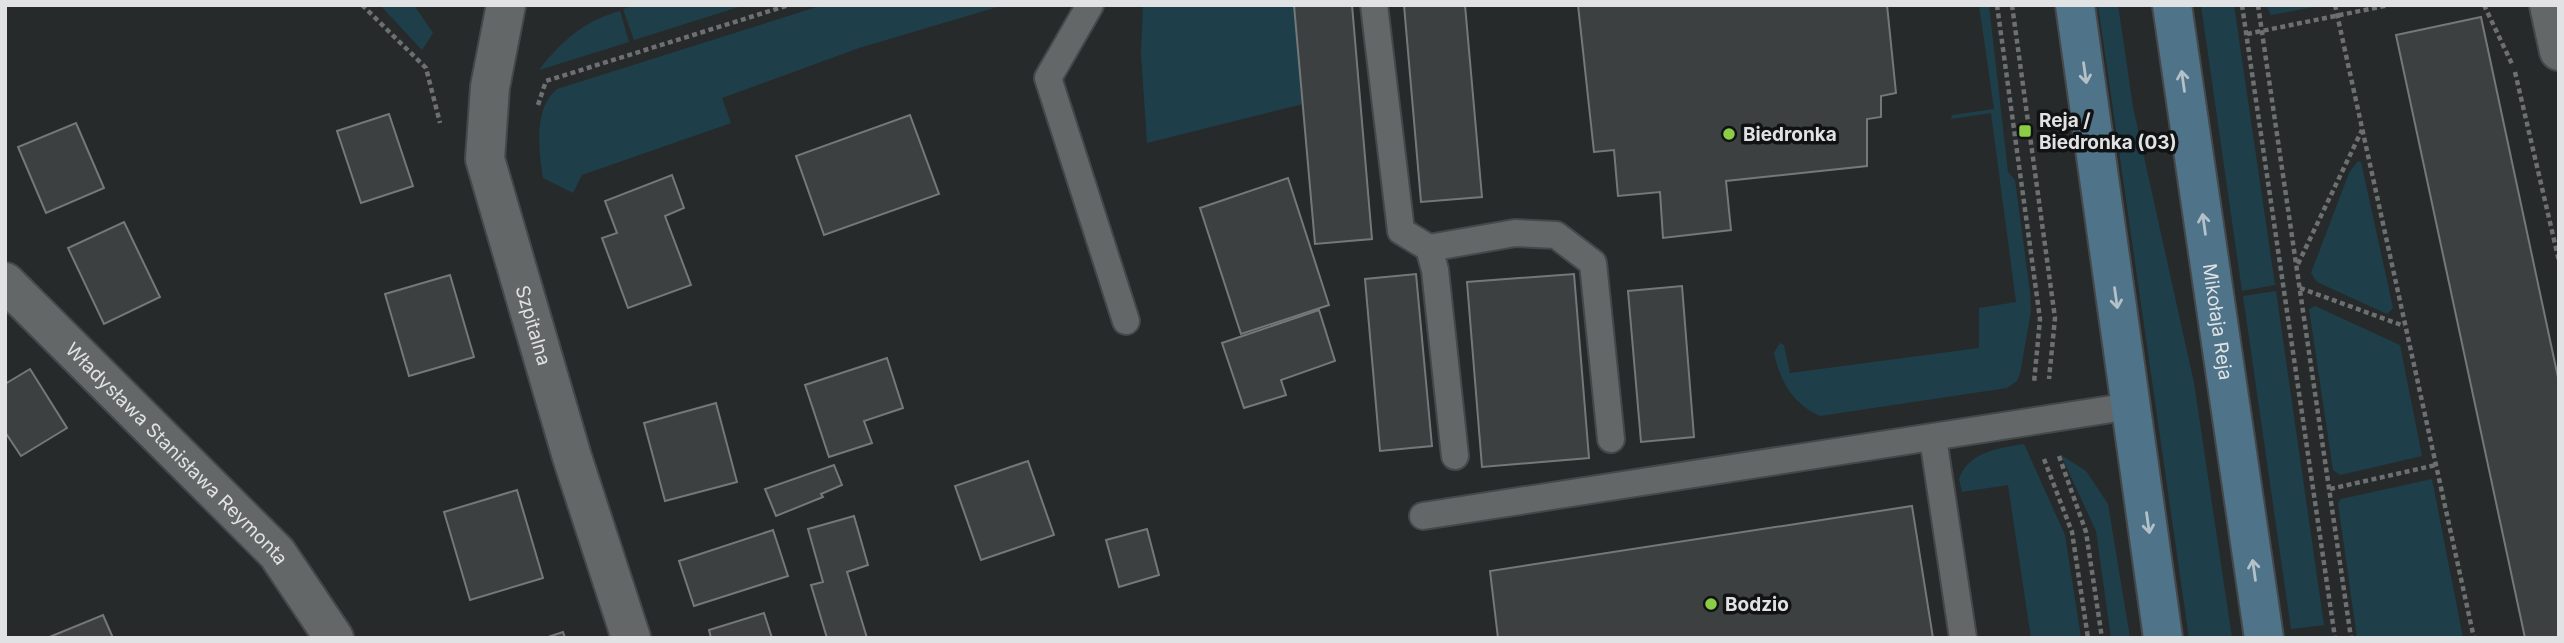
<svg xmlns="http://www.w3.org/2000/svg" width="2564" height="643" viewBox="0 0 2564 643" font-family="Inter,sans-serif">
	<style>
		.green { fill: #1e3f4a }
		.building { fill: #3c4040; stroke: #747878; stroke-width: 2 }
		.lines { fill: none; stroke-linecap: round; stroke-linejoin: round }
		.lane-casing { stroke: #45484a; stroke-width: 30 }
		.street-casing { stroke: #45484a; stroke-width: 42 }
		.secondary-casing { stroke: #45484a; stroke-width: 42 }
		.path { stroke: #6d6f70; stroke-width: 4.5; stroke-dasharray: 5 3.5; stroke-linecap: butt }
		.lane { stroke: #636768; stroke-width: 26 }
		.street { stroke: #636768; stroke-width: 38 }
		.secondary { stroke: #4f7489; stroke-width: 38 }
		.oneway { stroke: #b4c1c8 }
		.poi-dot { fill: #8bce46; stroke: #111213; stroke-width: 2.5 }
		.labels { text-anchor: middle; stroke-width: 7; stroke-linejoin: round; paint-order: stroke }
		.poi-label { font-size: 19px; font-weight: bold; fill: #e0e2e3; stroke: #111213; text-anchor: start }
		.street-label { font-size: 19px; fill: #e0e2e3; stroke: #111213 }
	</style>
	<rect width="100%" height="100%" fill="#272a2b"/>
	<g class="green">
		<path d="M 380,5 L 414,5 L 433,33 L 422,50 Z"/>
		<path d="M 635,5 L 745,5 L 634,40 L 623,9 Z"/>
		<path d="M 823,5 L 1004,5 L 859,48 L 722,98 L 731,123 L 582,175 L 573,193 L 543,178 C 539,152 533,108 557,89 Z"/>
		<path d="M 1143,5 L 1294,5 L 1303,104 L 1147,143 L 1141,53 Z"/>
		<path d="M 1979,5 L 1989,5 L 2008,172 L 2015,180 L 2030,292 L 2031,311 L 2020,374 L 2017,381 L 2007,388 L 1820,416 C 1793,404 1780,381 1774,353 L 1780,343 L 1784,345 L 1790,373 L 1979,348 L 1979,308 L 2016,302 L 1991,113 L 1951,119 L 1952,115 L 1994,109 Z"/>
		<path d="M 2098,5 L 2118,5 L 2133,107 L 2194,383 L 2232,638 L 2189,638 Z"/>
		<path d="M 2201,5 L 2234,5 L 2275,285 L 2242,291 Z"/>
		<path d="M 2266,5 L 2324,5 L 2271,15 Z"/>
		<path d="M 620,11 L 629,42 L 539,70 C 561,41 584,21 620,11 Z"/>
		<path d="M 2358,161 L 2361,162 L 2393,308 L 2387,314 L 2317,282 L 2311,273 L 2349,173 Z"/>
		<path d="M 2276,291 L 2324,625 L 2291,629 L 2243,296 Z"/>
		<path d="M 2315,306 L 2400,345 L 2422,456 L 2340,475 L 2333,470 L 2309,309 Z"/>
		<path d="M 2024,444 L 2065,535 L 2081,638 L 2031,638 L 2008,485 L 1962,492 L 1959,479 C 1968,452 1999,448 2024,444 Z"/>
		<path d="M 2061,455 L 2086,471 L 2108,504 L 2130,638 L 2111,638 L 2096,531 Z"/>
		<path d="M 2432,479 L 2463,638 L 2357,638 L 2338,503 L 2341,499 Z"/>
	</g>
	<g class="building">
		<path d="M 1294,5 L 1352,5 L 1372,239 L 1315,244 Z"/>
		<path d="M 1404,5 L 1465,5 L 1482,197 L 1421,202 Z"/>
		<path d="M 1578,5 L 1887,5 L 1896,93 L 1881,96 L 1881,117 L 1867,119 L 1867,166 L 1726,181 L 1731,230 L 1663,238 L 1660,192 L 1618,196 L 1614,150 L 1594,152 Z"/>
		<path d="M 2481,17 L 2559,382 L 2559,638 L 2525,638 L 2396,35 Z"/>
		<path d="M 389,114 L 413,186 L 361,203 L 337,131 Z"/>
		<path d="M 910,115 L 939,194 L 824,235 L 796,156 Z"/>
		<path d="M 76,123 L 104,188 L 46,213 L 18,147 Z"/>
		<path d="M 672,175 L 684,208 L 665,216 L 691,285 L 628,308 L 602,238 L 617,233 L 605,201 Z"/>
		<path d="M 1288,178 L 1329,305 L 1241,334 L 1200,208 Z"/>
		<path d="M 124,222 L 160,297 L 104,324 L 68,248 Z"/>
		<path d="M 1416,274 L 1432,446 L 1380,451 L 1365,279 Z"/>
		<path d="M 1574,274 L 1589,458 L 1482,467 L 1467,282 Z"/>
		<path d="M 450,275 L 474,357 L 409,376 L 385,294 Z"/>
		<path d="M 1682,286 L 1694,437 L 1641,442 L 1628,291 Z"/>
		<path d="M 1319,310 L 1335,361 L 1281,380 L 1286,395 L 1244,408 L 1222,343 Z"/>
		<path d="M 887,358 L 903,408 L 864,421 L 872,443 L 829,457 L 805,385 Z"/>
		<path d="M 30,369 L 67,428 L 21,456 L 5,432 L 5,384 Z"/>
		<path d="M 716,403 L 737,482 L 665,501 L 644,423 Z"/>
		<path d="M 1028,461 L 1054,535 L 981,560 L 955,486 Z"/>
		<path d="M 834,465 L 842,485 L 821,494 L 823,497 L 776,516 L 765,489 Z"/>
		<path d="M 517,490 L 543,578 L 470,600 L 444,512 Z"/>
		<path d="M 1912,506 L 1933,638 L 1498,638 L 1490,571 Z"/>
		<path d="M 854,516 L 868,565 L 847,572 L 867,638 L 827,638 L 811,585 L 823,582 L 808,529 Z"/>
		<path d="M 1147,529 L 1159,575 L 1119,587 L 1106,540 Z"/>
		<path d="M 773,530 L 788,576 L 694,606 L 679,561 Z"/>
		<path d="M 764,613 L 772,638 L 711,638 L 709,630 Z"/>
		<path d="M 103,615 L 113,638 L 47,638 Z"/>
		<path d="M 563,632 L 565,638 L 545,638 Z"/>
	</g>
	<g class="lines">
		<defs>
			<g id="lane">
				<path d="M 1090,5 L 1048,78 L 1126,321"/>
				<path d="M 1374,5 L 1401,231 L 1429,248 L 1435,270 L 1455,456"/>
				<path d="M 1429,248 L 1515,233 L 1556,235 L 1593,263 L 1611,439"/>
				<path d="M 1933,438 L 1963,638"/>
				<path d="M 1423,516 L 2131,406"/>
			</g>
			<g id="street">
				<path id="s1" d="M 506,5 L 490,87 L 485,159 L 572,457 L 631,638"/>
				<path d="M 2549,5 L 2559,51"/>
				<path id="s2" d="M 5,282 L 277,553 L 334,638"/>
			</g>
			<g id="secondary">
				<path d="M 2075,5 L 2163,638"/>
				<path id="s3" d="M 2172,5 L 2264,638"/>
			</g>
		</defs>
		<use href="#lane" class="lane-casing"/>
		<use href="#street" class="street-casing"/>
		<use href="#secondary" class="secondary-casing"/>
		<g class="path">
			<path d="M 362,5 L 426,68 L 440,123"/>
			<path d="M 1997,5 L 2040,319 L 2034,383"/>
			<path d="M 2012,5 L 2055,318 L 2049,379"/>
			<path d="M 2242,5 L 2335,638"/>
			<path d="M 2258,5 L 2351,638"/>
			<path d="M 2335,5 L 2474,638"/>
			<path d="M 2484,5 L 2512,64"/>
			<path d="M 2247,34 L 2389,5"/>
			<path d="M 2515,72 L 2559,261"/>
			<path d="M 538,105 L 546,81 L 789,5"/>
			<path d="M 2298,264 L 2362,130"/>
			<path d="M 2300,288 L 2404,326"/>
			<path d="M 2059,456 L 2086,532 L 2102,638"/>
			<path d="M 2044,459 L 2072,532 L 2088,638"/>
			<path d="M 2330,489 L 2436,465"/>
		</g>
		<use href="#lane" class="lane"/>
		<use href="#street" class="street"/>
		<use href="#secondary" class="secondary"/>
	</g>
	<defs><path id="oneway-shaft" d="M-6 0H5M1.5-3L5.5 0L1.5 3" fill="none" stroke-width="1.6" stroke-linecap="round" stroke-linejoin="round" transform="scale(1.75)"/></defs>
	<g class="oneway">
		<use href="#oneway-shaft" transform="translate(2085 73) rotate(82)"/>
		<use href="#oneway-shaft" transform="translate(2183 81) rotate(-98)"/>
		<use href="#oneway-shaft" transform="translate(2204 224) rotate(-98)"/>
		<use href="#oneway-shaft" transform="translate(2116 298) rotate(82)"/>
		<use href="#oneway-shaft" transform="translate(2148 523) rotate(82)"/>
		<use href="#oneway-shaft" transform="translate(2254 570) rotate(-98)"/>
	</g>
	<g class="poi-dot">
		<rect x="2018" y="124" width="14" height="14" rx="3.5"/>
		<circle cx="1729" cy="134" r="7"/>
		<circle cx="1711" cy="604" r="7"/>
	</g>
	<g class="labels">
		<g class="poi-label">
			<text x="2039" y="127">Reja /<tspan x="2039" dy="22">Biedronka (03)</tspan></text>
			<text x="1743" y="141">Biedronka</text>
			<text x="1725" y="611">Bodzio</text>
		</g>
		<g class="street-label">
			<text dy="7" stroke="none"><textPath href="#s3" startOffset="320">Mikołaja Reja</textPath></text>
			<text dy="7" stroke="none"><textPath href="#s1" startOffset="329">Szpitalna</textPath></text>
			<text dy="7" stroke="none"><textPath href="#s2" startOffset="243">Władysława Stanisława Reymonta</textPath></text>
		</g>
	</g>
	<rect width="2564" height="643" fill="none" stroke="#e0e2e3" stroke-width="14"/>
</svg>
